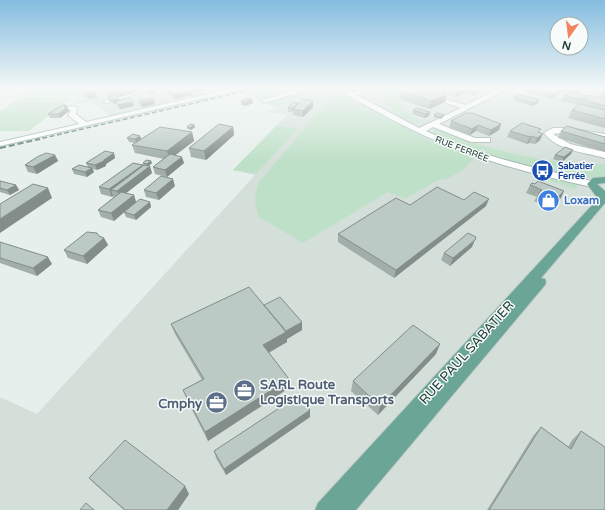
<svg xmlns="http://www.w3.org/2000/svg" width="605" height="510" viewBox="0 0 605 510" font-family="'Varela Round',sans-serif">
	<style>
		.built { fill: #d4dfda }
		.green { fill: #bfe0c8 }
		.lines { fill: none; stroke-linecap: round; stroke-linejoin: round }
		.minor-casing { stroke: #a8b8b2; stroke-width: 2 }
		.major-casing { stroke: #c2cac8; stroke-width: 2 }
		.path { stroke: #86b3a5; stroke-width: 1; stroke-dasharray: 1 2; stroke-linecap: butt }
		.minor { fill: #fff; fill-rule: evenodd }
		.major { fill: #6aa596; fill-rule: evenodd }
		.rail-far1 { stroke: #5f7d75; stroke-width: 1.5; stroke-dasharray: 5 2.5; stroke-linecap: butt }
		.rail { stroke: #5f7d75; stroke-width: 2; stroke-dasharray: 6 3; stroke-linecap: butt }
		.wall { fill: #a1aea9 }
		.shaded-wall { fill: #838d89 }
		.building { fill: #bbcac4; stroke: #838d89 }
		.labels { text-anchor: middle; stroke-width: 3; stroke-linejoin: round; paint-order: stroke }
		.far-street-label { font-size: 9px; fill: #24423a; stroke: #f7fbf9 }
		.far-transit-label { font-size: 9px; font-weight: bold; fill: #164399; stroke: #f7fbf9; text-anchor: start }
		.shop-label { font-size: 11px; font-weight: bold; fill: #366cbe; stroke: #f7fbf9; text-anchor: start }
		.near-street-label { font-size: 13px; fill: #24423a; stroke: #f7fbf9 }
		.near-service-label { font-size: 13px; font-weight: bold; fill: #4e5e75; stroke: #f7fbf9; text-anchor: start }
	</style>
	<rect width="100%" height="100%" fill="#e6efeb"/>
	<path class="built" d="M 75,89 L 605,89 L 605,510 L 0,510 L 0,397 L 37,414 L 255,175 L 233,170 L 287,115 L 267,112 L 276,107 L 248,95 L 229,90 L 112,117 Z"/>
	<g class="green">
		<path d="M 28,89 L 75,89 L 89,99 L 88,100 L 90,102 L 77,104 L 84,98 L 76,94 L 75,96 L 30,96 L 24,90 Z"/>
		<path d="M 245,89 L 252,89 L 0,147 L 0,145 Z"/>
		<path d="M 272,89 L 301,89 L 261,100 L 248,95 Z"/>
		<path d="M 321,89 L 313,94 L 277,107 L 264,101 L 306,90 Z"/>
		<path d="M 384,89 L 398,89 C 392,108 414,117 428,125 C 409,123 382,112 384,89 Z"/>
		<path d="M 340,92 L 433,142 L 474,158 L 464,169 L 447,179 L 438,180 L 405,199 L 388,192 L 303,243 L 259,217 C 254,204 254,195 259,182 L 330,99 Z"/>
		<path d="M 21,97 L 71,98 L 29,131 L 0,131 L 0,112 Z"/>
		<path d="M 276,126 L 297,129 L 256,174 L 233,170 Z"/>
		<path d="M 435,129 C 450,129 467,141 481,145 C 526,158 558,164 605,164 L 605,178 L 576,177 L 515,164 L 445,140 L 433,132 Z"/>
		<path d="M 536,175 L 578,184 L 575,189 L 532,176 Z"/>
	</g>
	<g class="lines">
		<defs>
			<g id="minor">
				<path d="M 141,89 L 152,89 L 107,103 L 102,102 Z"/>
				<path d="M 230,89 L 243,89 L 0,146 L 0,142 L 79,124 L 68,115 L 71,110 L 66,108 L 70,106 L 77,107 L 76,114 L 86,122 Z"/>
				<path d="M 298,89 L 309,89 L 264,103 L 261,101 Z"/>
				<path d="M 339,89 L 347,89 L 352,92 L 377,89 L 357,95 L 419,128 L 461,108 L 429,97 L 429,95 L 466,105 L 498,89 L 507,89 L 439,124 L 475,138 L 490,138 L 490,142 L 471,142 L 433,127 L 426,131 C 480,157 537,168 595,182 L 597,184 L 592,187 C 515,171 447,151 378,112 C 366,105 350,99 339,89 Z"/>
				<path d="M 553,128 L 567,128 L 605,134 L 605,138 L 567,132 L 553,134 L 570,144 L 605,152 L 605,158 C 584,152 558,151 544,133 Z"/>
			</g>
			<path id="major" d="M 605,177 L 605,183 L 597,184 L 605,191 L 605,203 L 541,278 L 545,279 L 546,282 L 545,285 L 356,510 L 315,510 L 318,503 L 595,202 L 596,196 L 587,184 L 593,178 Z"/>
		</defs>
		<use href="#minor" class="minor-casing"/>
		<use href="#major" class="major-casing"/>
		<g class="path">
			<path d="M 21,89 L 27,94"/>
			<path d="M 20,95 L 60,93 L 76,96 L 81,99 L 76,103"/>
			<path d="M 0,100 L 20,95"/>
		</g>
		<use href="#minor" class="minor"/>
		<use href="#major" class="major"/>
		<path class="rail-far1" d="M 35,140 L 255,89"/>
		<path class="rail" d="M 0,148 L 40,139"/>
	</g>
	<g class="wall">
		<path d="M 76,89 L 92,89 L 97,97 L 89,99 L 77,90 Z"/>
		<path d="M 98,89 L 147,89 L 118,97 L 120,101 L 133,102 L 134,106 L 120,109 L 117,105 L 116,103 L 114,104 L 109,101 L 108,97 L 110,97 L 105,94 L 105,92 L 104,93 Z"/>
		<path d="M 164,89 L 177,89 L 180,92 L 183,91 L 182,89 L 187,89 L 192,91 L 190,89 L 208,89 L 194,93 L 193,92 L 193,95 L 175,99 L 165,92 Z"/>
		<path d="M 435,89 L 482,89 L 481,92 L 473,96 L 463,93 L 463,94 L 456,97 L 447,94 L 445,102 L 429,109 L 399,99 L 401,91 L 435,91 Z"/>
		<path d="M 526,89 L 583,89 L 577,94 L 587,96 L 605,98 L 605,128 L 568,118 L 572,110 L 578,105 L 561,101 L 564,95 L 568,92 L 566,92 L 563,93 L 560,93 L 551,99 L 526,92 Z"/>
		<path d="M 600,89 L 605,89 L 605,97 L 600,96 L 603,90 Z"/>
		<path d="M 514,96 L 537,104 L 532,106 L 513,100 Z"/>
		<path d="M 252,99 L 253,103 L 245,106 L 241,105 L 241,101 Z"/>
		<path d="M 139,101 L 155,104 L 142,107 L 140,105 Z"/>
		<path d="M 313,101 L 313,107 L 303,117 L 293,115 L 293,112 L 288,112 L 288,108 Z"/>
		<path d="M 66,105 L 69,111 L 60,118 L 50,118 L 48,114 Z"/>
		<path d="M 413,110 L 430,112 L 429,116 L 424,118 L 412,114 Z"/>
		<path d="M 434,115 L 444,115 L 443,117 L 440,119 L 434,117 Z"/>
		<path d="M 451,121 L 501,124 L 499,130 L 489,136 L 476,131 L 470,135 L 449,128 Z"/>
		<path d="M 194,125 L 195,127 L 191,130 L 187,129 L 187,127 Z"/>
		<path d="M 233,127 L 234,135 L 206,160 L 191,157 L 189,148 Z"/>
		<path d="M 510,131 L 540,133 L 540,140 L 535,144 L 529,143 L 527,144 L 507,137 Z"/>
		<path d="M 561,131 L 605,137 L 605,152 L 558,138 Z"/>
		<path d="M 192,132 L 194,141 L 175,155 L 184,163 L 167,177 L 155,174 L 153,167 L 164,159 L 135,153 L 132,145 L 135,143 L 129,142 L 127,138 L 141,139 Z"/>
		<path d="M 573,150 L 571,154 L 562,162 L 553,159 L 555,155 Z"/>
		<path d="M 114,153 L 115,158 L 106,164 L 106,166 L 97,170 L 92,169 L 94,172 L 87,177 L 74,174 L 72,169 L 88,167 L 86,163 Z"/>
		<path d="M 55,155 L 58,161 L 37,174 L 28,172 L 25,165 Z"/>
		<path d="M 151,161 L 152,163 L 148,166 L 152,173 L 126,193 L 134,195 L 136,202 L 150,202 L 151,207 L 136,220 L 126,217 L 124,212 L 114,221 L 101,217 L 98,210 L 114,197 L 113,196 L 112,197 L 101,194 L 99,187 L 143,166 L 144,165 L 143,165 L 143,163 Z"/>
		<path d="M 0,181 L 16,185 L 19,190 L 10,195 L 0,192 Z"/>
		<path d="M 535,184 L 561,198 L 550,208 L 534,201 L 537,197 L 526,193 L 530,185 Z"/>
		<path d="M 175,186 L 159,200 L 146,197 L 144,190 Z"/>
		<path d="M 464,200 L 486,206 L 394,278 L 338,242 L 338,234 L 410,205 Z"/>
		<path d="M 99,236 L 104,238 L 108,245 L 87,264 L 68,258 L 64,250 Z"/>
		<path d="M 0,242 L 52,264 L 37,276 L 0,263 Z"/>
		<path d="M 472,247 L 450,266 L 441,260 L 444,253 Z"/>
		<path d="M 264,305 L 302,322 L 302,330 L 287,339 L 287,342 L 269,353 L 289,388 L 208,441 L 187,400 L 183,390 L 202,380 L 175,334 L 171,324 Z"/>
		<path d="M 436,354 L 378,415 L 351,391 L 353,381 Z"/>
		<path d="M 310,410 L 310,417 L 226,475 L 216,458 L 214,451 Z"/>
		<path d="M 541,427 L 568,447 L 572,440 L 581,431 L 605,510 L 487,510 L 533,436 Z"/>
		<path d="M 89,478 L 189,494 L 178,510 L 124,510 L 97,486 Z"/>
	</g>
	<g class="shaded-wall">
		<path d="M 118,89 L 147,89 L 114,99 L 112,91 Z"/>
		<path d="M 193,89 L 208,89 L 194,93 Z"/>
		<path d="M 462,89 L 464,89 L 463,94 L 456,97 L 457,91 Z"/>
		<path d="M 476,89 L 482,89 L 481,92 L 473,96 L 475,90 Z"/>
		<path d="M 561,89 L 562,89 L 560,93 L 551,99 L 553,95 Z"/>
		<path d="M 578,89 L 583,89 L 576,94 Z"/>
		<path d="M 156,90 L 156,92 L 150,94 L 149,92 Z"/>
		<path d="M 95,91 L 97,97 L 89,99 L 87,93 Z"/>
		<path d="M 193,92 L 193,95 L 175,99 L 174,95 Z"/>
		<path d="M 447,94 L 445,102 L 429,109 L 431,101 Z"/>
		<path d="M 119,98 L 120,102 L 116,101 L 116,103 L 114,104 L 112,100 Z"/>
		<path d="M 252,99 L 253,103 L 245,106 L 245,102 Z"/>
		<path d="M 154,100 L 155,104 L 142,107 L 141,103 Z"/>
		<path d="M 539,100 L 537,104 L 532,106 L 534,103 Z"/>
		<path d="M 313,101 L 313,107 L 303,117 L 303,111 Z"/>
		<path d="M 133,102 L 134,106 L 120,109 L 118,105 Z"/>
		<path d="M 66,105 L 69,111 L 60,118 L 59,114 L 64,107 Z"/>
		<path d="M 430,112 L 429,116 L 424,118 L 425,114 Z"/>
		<path d="M 444,115 L 443,117 L 440,119 L 440,117 Z"/>
		<path d="M 501,124 L 499,130 L 489,136 L 491,130 Z"/>
		<path d="M 194,125 L 195,127 L 191,130 L 190,128 Z"/>
		<path d="M 478,125 L 476,131 L 470,135 L 472,129 Z"/>
		<path d="M 233,127 L 234,135 L 206,160 L 204,151 Z"/>
		<path d="M 192,132 L 194,141 L 169,160 L 167,151 Z"/>
		<path d="M 543,134 L 540,140 L 535,144 L 537,138 Z"/>
		<path d="M 140,136 L 142,140 L 137,144 L 135,139 Z"/>
		<path d="M 532,136 L 529,143 L 527,144 L 530,137 Z"/>
		<path d="M 573,150 L 571,154 L 562,162 L 564,157 Z"/>
		<path d="M 114,153 L 115,158 L 106,164 L 106,166 L 97,170 L 95,165 Z"/>
		<path d="M 55,155 L 58,161 L 37,174 L 33,167 Z"/>
		<path d="M 182,157 L 184,163 L 167,177 L 165,170 Z"/>
		<path d="M 151,161 L 152,163 L 148,166 L 147,164 Z"/>
		<path d="M 143,165 L 145,170 L 150,166 L 152,173 L 120,198 L 117,191 L 111,190 L 113,196 L 112,197 L 109,189 Z"/>
		<path d="M 92,168 L 94,172 L 87,177 L 85,172 Z"/>
		<path d="M 173,179 L 175,186 L 159,200 L 156,193 Z"/>
		<path d="M 16,185 L 19,190 L 10,195 L 7,190 Z"/>
		<path d="M 48,188 L 52,198 L 0,233 L 0,219 Z"/>
		<path d="M 564,191 L 561,198 L 550,208 L 554,201 Z"/>
		<path d="M 134,195 L 136,202 L 114,221 L 111,213 Z"/>
		<path d="M 489,199 L 486,206 L 394,278 L 396,270 Z"/>
		<path d="M 150,202 L 151,207 L 136,220 L 134,215 Z"/>
		<path d="M 104,238 L 108,245 L 87,264 L 83,256 Z"/>
		<path d="M 475,240 L 472,247 L 450,266 L 453,258 Z"/>
		<path d="M 48,257 L 52,264 L 37,276 L 33,268 Z"/>
		<path d="M 302,322 L 302,330 L 287,339 L 287,342 L 264,355 L 263,345 Z"/>
		<path d="M 440,344 L 436,354 L 378,415 L 380,406 Z"/>
		<path d="M 289,379 L 289,388 L 208,441 L 205,432 Z"/>
		<path d="M 310,410 L 310,417 L 226,475 L 224,469 Z"/>
		<path d="M 185,486 L 189,494 L 178,510 L 167,510 Z"/>
	</g>
	<g class="building">
		<path d="M 82,89 L 92,89 L 95,91 L 87,93 Z"/>
		<path d="M 108,89 L 118,89 L 112,91 Z"/>
		<path d="M 149,89 L 154,89 L 156,90 L 149,92 L 146,90 Z"/>
		<path d="M 166,89 L 177,89 L 180,92 L 190,90 L 193,92 L 174,95 Z"/>
		<path d="M 406,89 L 431,89 L 447,94 L 431,101 L 401,91 Z"/>
		<path d="M 449,89 L 462,89 L 457,91 Z"/>
		<path d="M 532,89 L 561,89 L 553,95 Z"/>
		<path d="M 562,89 L 564,89 L 567,90 L 564,91 L 561,91 Z"/>
		<path d="M 569,92 L 587,96 L 584,98 L 583,100 L 564,95 Z"/>
		<path d="M 518,94 L 539,100 L 534,103 L 514,96 Z"/>
		<path d="M 116,95 L 119,98 L 112,100 L 108,97 Z"/>
		<path d="M 589,95 L 605,98 L 605,106 L 585,100 L 587,99 L 584,98 Z"/>
		<path d="M 130,98 L 133,102 L 118,105 L 116,101 Z"/>
		<path d="M 152,98 L 154,100 L 141,103 L 139,101 Z"/>
		<path d="M 248,98 L 252,99 L 245,102 L 241,101 Z"/>
		<path d="M 303,99 L 313,101 L 303,111 L 293,109 Z"/>
		<path d="M 293,102 L 298,103 L 293,108 L 288,108 Z"/>
		<path d="M 580,104 L 605,110 L 605,119 L 572,110 Z"/>
		<path d="M 62,105 L 66,105 L 64,107 L 67,107 L 59,114 L 48,114 Z"/>
		<path d="M 417,108 L 430,112 L 425,114 L 413,110 Z"/>
		<path d="M 438,113 L 444,115 L 440,117 L 434,115 Z"/>
		<path d="M 466,113 L 472,113 L 501,124 L 491,130 L 478,125 L 472,129 L 451,121 Z"/>
		<path d="M 522,123 L 541,129 L 538,132 L 543,134 L 537,138 L 532,136 L 530,137 L 510,131 Z"/>
		<path d="M 191,124 L 194,125 L 190,128 L 187,127 Z"/>
		<path d="M 219,124 L 233,127 L 204,151 L 189,148 Z"/>
		<path d="M 567,126 L 605,137 L 605,144 L 561,131 Z"/>
		<path d="M 160,127 L 192,132 L 167,151 L 132,145 Z"/>
		<path d="M 133,134 L 140,136 L 135,139 L 127,138 Z"/>
		<path d="M 565,147 L 573,150 L 564,157 L 555,155 Z"/>
		<path d="M 105,151 L 114,153 L 104,160 L 104,161 L 95,165 L 86,163 Z"/>
		<path d="M 46,153 L 55,155 L 33,167 L 25,165 L 37,157 Z"/>
		<path d="M 170,154 L 182,157 L 165,170 L 153,167 Z"/>
		<path d="M 146,160 L 151,161 L 147,164 L 143,163 Z"/>
		<path d="M 133,163 L 143,165 L 109,189 L 99,187 Z"/>
		<path d="M 79,165 L 92,168 L 85,172 L 72,169 Z"/>
		<path d="M 144,165 L 150,166 L 117,191 L 111,190 Z"/>
		<path d="M 161,176 L 173,179 L 156,193 L 144,190 Z"/>
		<path d="M 0,181 L 16,185 L 7,190 L 0,188 Z"/>
		<path d="M 538,181 L 564,191 L 554,201 L 538,194 L 542,190 L 530,185 L 532,183 L 535,184 Z"/>
		<path d="M 33,184 L 48,188 L 0,219 L 0,204 Z"/>
		<path d="M 437,187 L 464,200 L 474,192 L 489,199 L 396,270 L 338,234 L 396,198 L 410,205 Z"/>
		<path d="M 121,192 L 134,195 L 111,213 L 98,210 Z"/>
		<path d="M 140,199 L 150,202 L 134,215 L 124,212 Z"/>
		<path d="M 87,232 L 97,233 L 99,236 L 104,238 L 83,256 L 64,250 Z"/>
		<path d="M 468,233 L 476,237 L 475,240 L 453,258 L 444,253 Z"/>
		<path d="M 0,242 L 48,257 L 33,268 L 0,258 Z"/>
		<path d="M 249,287 L 286,332 L 263,345 L 289,379 L 205,432 L 183,390 L 204,379 L 171,324 Z"/>
		<path d="M 280,297 L 302,322 L 286,331 L 264,305 Z"/>
		<path d="M 413,325 L 440,344 L 380,406 L 353,381 Z"/>
		<path d="M 299,395 L 310,410 L 224,469 L 214,451 Z"/>
		<path d="M 541,427 L 571,449 L 581,431 L 605,447 L 605,510 L 489,510 Z"/>
		<path d="M 125,440 L 185,486 L 167,510 L 125,510 L 89,478 Z"/>
		<path d="M 86,503 L 94,510 L 80,510 Z"/>
	</g>
	<linearGradient id="sky" x2="0" y2="1"><stop stop-color="#84bce0"/><stop offset="0.55" stop-color="#f4f8f6"/><stop offset="1" stop-color="#f4f8f6" stop-opacity="0"/></linearGradient>
	<rect width="605" height="161" fill="url(#sky)"/>
	<defs>
		<symbol id="bus-disc" viewBox="-11 -11 22 22"><circle r="9.5" fill="#1a4fb4" stroke="#f7fbf9"/><path d="M-5-6H5V4H4V6H2V4H-2V6H-4V4H-5ZM-3.5-4V0h7V-4ZM-3.5 1.2v1.5H-2V1.2ZM2 1.2v1.5H3.5V1.2Z" fill="#fff"/></symbol>
		<symbol id="shop-disc" viewBox="-11 -11 22 22"><circle r="9.5" fill="#3f7fe0" stroke="#f7fbf9"/><path d="M-5-2.5h2.3a2.7 3.5 0 0 1 5.4 0H5L5.5 6h-11ZM-1.5-2.5h3a1.5 2.3 0 0 0-3 0Z" fill="#fff"/></symbol>
		<symbol id="office-disc" viewBox="-11 -11 22 22"><circle r="9.5" fill="#5c6f8a" stroke="#f7fbf9"/><path d="M-6-3h4V-5.5h4V-3h4V5H-6ZM-1-4.5V-3h2v-1.5ZM-6 0V1H6V0Z" fill="#fff"/></symbol>
	</defs>
	<g fill-rule="evenodd">
		<use href="#bus-disc" x="530" y="158" width="25" height="25"/>
		<use href="#shop-disc" x="536" y="188" width="25" height="25"/>
		<use href="#office-disc" x="232" y="378" width="25" height="25"/>
		<use href="#office-disc" x="204" y="390" width="25" height="25"/>
	</g>
	<g class="labels">
		<g class="far-street-label">
			<text transform="translate(462 149) rotate(21)" y="3">RUE FERRÉE</text>
		</g>
		<g class="far-transit-label">
			<text x="558" y="169">Sabatier<tspan x="558" dy="10">Ferrée</tspan></text>
		</g>
		<g class="shop-label">
			<text x="564" y="204">Loxam</text>
		</g>
		<g class="near-street-label">
			<text transform="translate(466 352) rotate(-48)" y="5">RUE PAUL SABATIER</text>
		</g>
		<g class="near-service-label">
			<text x="260" y="389">SARL Route<tspan x="260" dy="15">Logistique Transports</tspan></text>
			<text x="202" y="408" text-anchor="end">Cmphy</text>
		</g>
	</g>
	<g transform="translate(569 36) rotate(194)"><circle r="19" fill="#f7fbf9" stroke="#a3b1ad"/>
	<path d="M0-3L7 15L0 10L-7 15Z" fill="#f4845f"/>
	<text y="-6" font-size="11" font-weight="bold" text-anchor="middle" fill="#24423a">N</text>
	</g>
</svg>
